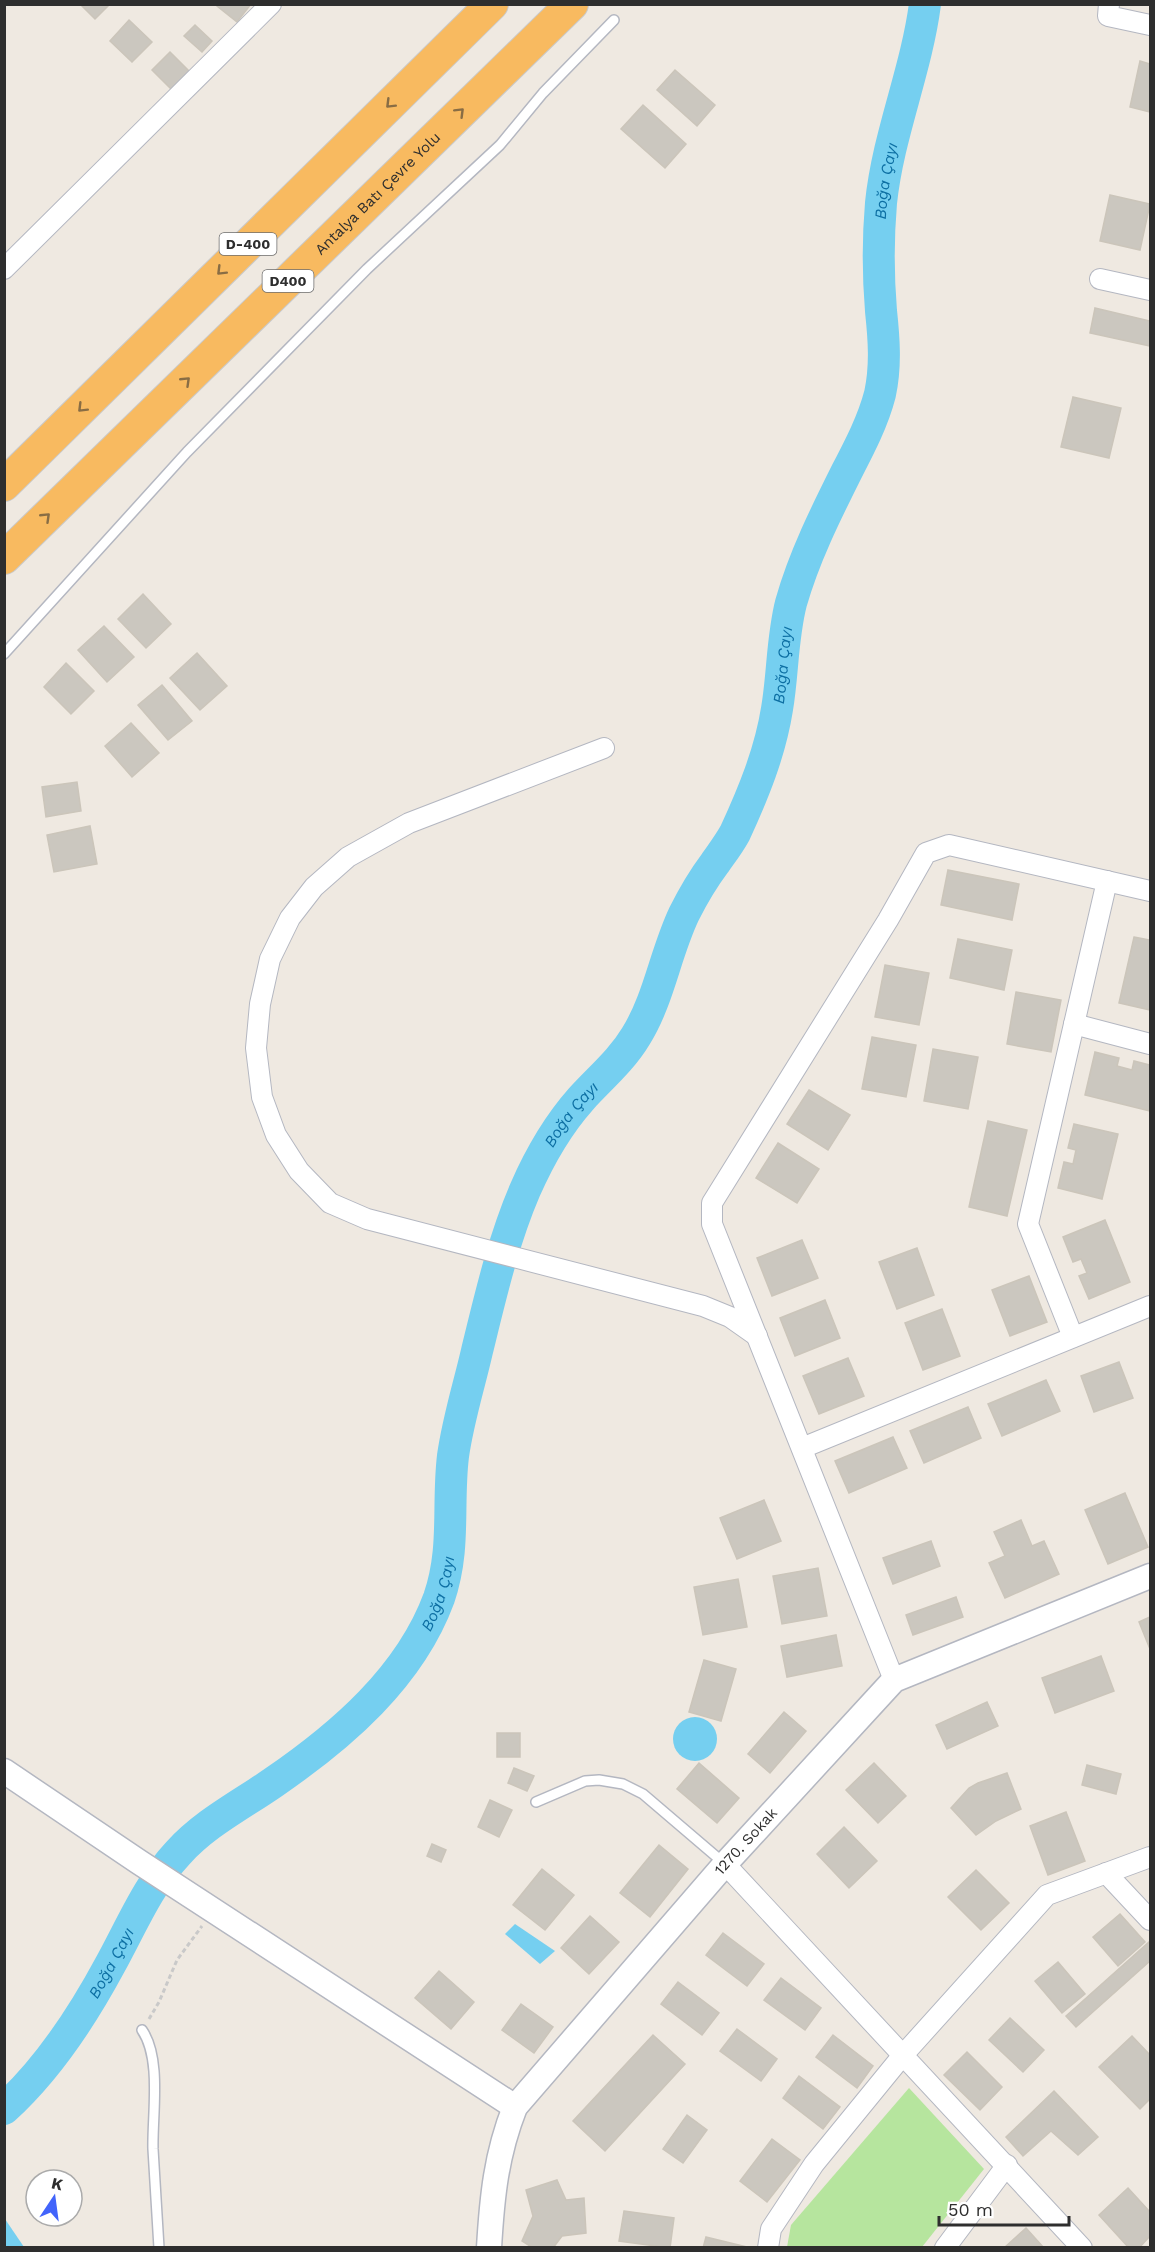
<svg xmlns="http://www.w3.org/2000/svg" width="1155" height="2252" viewBox="0 0 1155 2252" font-family="'Work Sans',sans-serif">
	<style>
		.green { fill: #b6e59e }
		.water { fill: #75cff0 }
		.lines { fill: none; stroke-linecap: round; stroke-linejoin: round }
		.river { stroke: #75cff0; stroke-width: 32 }
		.building { fill: #cbc7bf; stroke: #cbc5ba; stroke-width: 1.5 }
		.service-casing { stroke: #b4b7c1; stroke-width: 12 }
		.minor-casing { stroke: #b4b7c1; stroke-width: 22 }
		.tertiary-casing { stroke: #b4b7c1; stroke-width: 27 }
		.trunk-casing { stroke: #c9c9c9; stroke-width: 34 }
		.path { stroke: #c9c9c9; stroke-width: 3; stroke-dasharray: 4.5 3; stroke-linecap: butt }
		.service { stroke: #fff; stroke-width: 9 }
		.minor { stroke: #fff; stroke-width: 20 }
		.tertiary { stroke: #fff; stroke-width: 24 }
		.trunk { stroke: #f8ba60; stroke-width: 32 }
		.oneway { stroke: #896d44 }
		.labels { text-anchor: middle; stroke-width: 6; stroke-linejoin: round; paint-order: stroke }
		.shield { fill: #fff; stroke: #6d6d6d; stroke-width: 1.5 }
		.shield-label { font-size: 14px; font-weight: bold; fill: #2e2e2e }
		.street-label { font-size: 15px; fill: #2e2e2e; stroke: #fff }
		.water-label { font-size: 16px; font-style: italic; fill: #0d6fa3; stroke: #fff }
	</style>
	<rect width="100%" height="100%" fill="#efe9e1"/>
	<path class="green" d="M 909,2088 L 984,2169 L 922,2247 L 787,2247 L 791,2225 Z"/>
	<g class="water">
		<circle cx="695" cy="1739" r="22"/>
		<path d="M 515,1924 L 555,1951 L 540,1964 L 505,1934 Z"/>
		<path d="M 4,2219 L 5,2219 L 24,2247 L 5,2247 Z"/>
	</g>
	<g class="lines">
		<path class="river" id="s1" d="M 4,2109 C 48,2069 82,2017 110,1965 C 131,1927 148,1885 178,1853 C 205,1823 241,1805 274,1782 C 341,1736 410,1677 439,1598 C 456,1548 447,1506 453,1456 C 458,1420 469,1386 477,1351 C 490,1298 503,1241 525,1190 C 539,1158 557,1126 581,1099 C 600,1078 621,1061 636,1036 C 659,999 665,954 684,914 C 693,896 703,879 715,863 C 722,853 729,844 735,833 C 753,794 770,753 777,709 C 783,674 782,638 791,603 C 804,557 826,513 847,471 C 860,446 873,421 880,394 C 886,366 884,339 881,311 C 878,275 878,238 881,203 C 888,135 916,72 925,4"/>
	</g>
	<g class="building">
		<path d="M 80,4 L 110,4 L 95,19 Z"/>
		<path d="M 218,4 L 251,4 L 237,22 L 217,6 Z"/>
		<path d="M 129,20 L 152,42 L 132,62 L 110,41 Z"/>
		<path d="M 195,25 L 212,41 L 202,52 L 184,36 Z"/>
		<path d="M 170,52 L 189,71 L 171,89 L 152,70 Z"/>
		<path d="M 1140,61 L 1150,64 L 1150,112 L 1130,107 Z"/>
		<path d="M 675,70 L 715,105 L 697,126 L 657,90 Z"/>
		<path d="M 643,105 L 686,144 L 665,168 L 621,129 Z"/>
		<path d="M 1110,195 L 1150,204 L 1140,250 L 1100,241 Z"/>
		<path d="M 1095,308 L 1150,321 L 1150,346 L 1090,333 Z"/>
		<path d="M 1073,397 L 1121,408 L 1109,458 L 1061,447 Z"/>
		<path d="M 143,594 L 171,624 L 146,648 L 118,619 Z"/>
		<path d="M 104,626 L 134,657 L 107,682 L 78,650 Z"/>
		<path d="M 197,653 L 227,686 L 200,710 L 170,678 Z"/>
		<path d="M 66,663 L 94,691 L 71,714 L 44,687 Z"/>
		<path d="M 162,685 L 192,721 L 168,740 L 138,705 Z"/>
		<path d="M 131,723 L 159,753 L 132,777 L 105,746 Z"/>
		<path d="M 77,782 L 81,811 L 46,817 L 42,787 Z"/>
		<path d="M 90,826 L 97,864 L 54,872 L 47,835 Z"/>
		<path d="M 948,870 L 1019,884 L 1012,920 L 941,905 Z"/>
		<path d="M 1134,937 L 1150,940 L 1150,1010 L 1119,1003 Z"/>
		<path d="M 958,939 L 1012,950 L 1004,990 L 950,978 Z"/>
		<path d="M 885,965 L 929,973 L 919,1025 L 875,1017 Z"/>
		<path d="M 1016,992 L 1061,1000 L 1051,1052 L 1007,1044 Z"/>
		<path d="M 872,1037 L 916,1045 L 906,1097 L 862,1089 Z"/>
		<path d="M 933,1049 L 978,1057 L 968,1109 L 924,1101 Z"/>
		<path d="M 1095,1052 L 1119,1058 L 1117,1066 L 1132,1070 L 1134,1061 L 1150,1065 L 1150,1111 L 1085,1095 Z"/>
		<path d="M 809,1090 L 850,1115 L 828,1150 L 787,1124 Z"/>
		<path d="M 988,1121 L 1027,1130 L 1007,1216 L 969,1207 Z"/>
		<path d="M 1074,1124 L 1118,1134 L 1102,1199 L 1058,1188 L 1064,1162 L 1073,1164 L 1076,1150 L 1068,1148 Z"/>
		<path d="M 778,1143 L 819,1169 L 797,1203 L 756,1178 Z"/>
		<path d="M 1105,1220 L 1130,1282 L 1089,1299 L 1079,1276 L 1087,1273 L 1081,1259 L 1073,1262 L 1063,1237 Z"/>
		<path d="M 802,1240 L 818,1278 L 772,1296 L 757,1258 Z"/>
		<path d="M 917,1248 L 934,1295 L 897,1309 L 879,1262 Z"/>
		<path d="M 1029,1276 L 1047,1322 L 1010,1336 L 992,1290 Z"/>
		<path d="M 825,1300 L 840,1338 L 795,1356 L 780,1318 Z"/>
		<path d="M 942,1309 L 960,1356 L 923,1370 L 905,1323 Z"/>
		<path d="M 848,1358 L 864,1396 L 819,1414 L 803,1376 Z"/>
		<path d="M 1119,1362 L 1133,1398 L 1094,1412 L 1081,1376 Z"/>
		<path d="M 1046,1380 L 1060,1411 L 1002,1436 L 988,1404 Z"/>
		<path d="M 968,1407 L 981,1438 L 924,1463 L 910,1431 Z"/>
		<path d="M 893,1437 L 907,1468 L 849,1493 L 835,1461 Z"/>
		<path d="M 1125,1493 L 1148,1547 L 1108,1564 L 1085,1510 Z"/>
		<path d="M 764,1500 L 781,1541 L 737,1559 L 720,1518 Z"/>
		<path d="M 1021,1520 L 1032,1546 L 1044,1541 L 1059,1574 L 1005,1598 L 989,1563 L 1005,1556 L 994,1532 Z"/>
		<path d="M 931,1541 L 940,1566 L 893,1584 L 883,1558 Z"/>
		<path d="M 818,1568 L 827,1616 L 782,1624 L 773,1576 Z"/>
		<path d="M 738,1579 L 747,1627 L 703,1635 L 694,1587 Z"/>
		<path d="M 956,1597 L 963,1617 L 913,1635 L 906,1615 Z"/>
		<path d="M 1150,1617 L 1150,1649 L 1139,1622 Z"/>
		<path d="M 836,1635 L 842,1666 L 787,1677 L 781,1646 Z"/>
		<path d="M 1101,1656 L 1114,1691 L 1055,1713 L 1042,1678 Z"/>
		<path d="M 704,1660 L 736,1669 L 721,1721 L 689,1712 Z"/>
		<path d="M 987,1702 L 998,1726 L 947,1749 L 936,1725 Z"/>
		<path d="M 784,1712 L 806,1731 L 770,1773 L 748,1754 Z"/>
		<rect x="497" y="1733" width="23" height="24"/>
		<path d="M 699,1763 L 739,1798 L 717,1823 L 677,1789 Z"/>
		<path d="M 874,1763 L 906,1796 L 878,1823 L 846,1790 Z"/>
		<path d="M 1087,1765 L 1121,1774 L 1116,1794 L 1082,1785 Z"/>
		<path d="M 514,1768 L 534,1776 L 527,1791 L 508,1783 Z"/>
		<path d="M 1007,1773 L 1021,1809 L 996,1821 L 976,1835 L 951,1808 L 969,1788 L 978,1783 Z"/>
		<path d="M 490,1800 L 512,1810 L 499,1837 L 478,1827 Z"/>
		<path d="M 1066,1812 L 1085,1861 L 1048,1875 L 1030,1826 Z"/>
		<path d="M 844,1827 L 877,1861 L 849,1888 L 817,1854 Z"/>
		<path d="M 432,1844 L 446,1850 L 441,1862 L 427,1856 Z"/>
		<path d="M 659,1845 L 688,1869 L 650,1917 L 620,1893 Z"/>
		<path d="M 542,1869 L 574,1895 L 545,1930 L 513,1905 Z"/>
		<path d="M 976,1870 L 1009,1903 L 981,1930 L 948,1897 Z"/>
		<path d="M 1120,1914 L 1145,1942 L 1118,1966 L 1093,1937 Z"/>
		<path d="M 590,1916 L 619,1942 L 589,1974 L 561,1948 Z"/>
		<path d="M 723,1933 L 764,1964 L 747,1986 L 706,1955 Z"/>
		<path d="M 1149,1942 L 1150,1944 L 1150,1961 L 1076,2027 L 1066,2016 Z"/>
		<path d="M 1058,1962 L 1085,1994 L 1062,2013 L 1035,1981 Z"/>
		<path d="M 439,1971 L 474,2002 L 451,2029 L 415,1998 Z"/>
		<path d="M 781,1978 L 821,2008 L 805,2030 L 764,2000 Z"/>
		<path d="M 678,1982 L 719,2013 L 702,2035 L 661,2004 Z"/>
		<path d="M 521,2004 L 553,2027 L 534,2053 L 502,2030 Z"/>
		<path d="M 1010,2018 L 1044,2050 L 1023,2072 L 989,2040 Z"/>
		<path d="M 737,2029 L 777,2059 L 761,2081 L 720,2051 Z"/>
		<path d="M 653,2035 L 685,2064 L 605,2151 L 573,2121 Z"/>
		<path d="M 833,2035 L 873,2066 L 857,2088 L 816,2057 Z"/>
		<path d="M 1132,2036 L 1150,2055 L 1150,2099 L 1140,2109 L 1099,2067 Z"/>
		<path d="M 967,2052 L 1002,2087 L 980,2110 L 944,2075 Z"/>
		<path d="M 799,2076 L 840,2107 L 823,2129 L 783,2098 Z"/>
		<path d="M 1054,2091 L 1098,2137 L 1078,2155 L 1051,2131 L 1023,2156 L 1006,2137 Z"/>
		<path d="M 687,2115 L 707,2130 L 683,2163 L 663,2149 Z"/>
		<path d="M 772,2139 L 800,2160 L 767,2202 L 740,2181 Z"/>
		<path d="M 557,2180 L 566,2200 L 584,2198 L 586,2233 L 562,2236 L 553,2248 L 533,2248 L 522,2241 L 533,2216 L 526,2190 Z"/>
		<path d="M 1128,2188 L 1150,2212 L 1150,2236 L 1139,2248 L 1129,2248 L 1099,2215 Z"/>
		<path d="M 624,2211 L 674,2218 L 670,2248 L 619,2241 Z"/>
		<path d="M 1026,2228 L 1044,2248 L 1004,2248 Z"/>
		<path d="M 706,2237 L 751,2248 L 703,2248 Z"/>
	</g>
	<g class="lines">
		<defs>
			<g id="service">
				<path d="M 4,654 L 187,452 L 367,269 L 500,145 L 543,93 L 614,20"/>
				<path d="M 536,1802 L 585,1781 L 599,1780 L 623,1784 L 643,1794 L 725,1864"/>
				<path d="M 142,2030 C 162,2059 152,2115 153,2149 C 155,2182 157,2215 159,2248"/>
			</g>
			<g id="minor">
				<path d="M 1109,4 L 1108,16 L 1150,25"/>
				<path d="M 4,269 L 271,4"/>
				<path d="M 1100,279 L 1150,290"/>
				<path d="M 604,748 L 409,823 L 348,857 L 314,887 L 290,918 L 270,959 L 260,1004 L 256,1048 L 262,1097 L 276,1135 L 299,1171 L 330,1203 L 367,1219 L 703,1306 L 730,1317 L 757,1336"/>
				<path d="M 1074,1024 L 1150,1044"/>
				<path d="M 1073,1337 L 1028,1224 L 1107,881"/>
				<path d="M 802,1448 L 1150,1306"/>
				<path d="M 894,1680 L 712,1224 L 712,1203 L 888,920 L 926,853 L 949,845 L 1150,891"/>
				<path d="M 725,1864 L 1082,2248"/>
				<path d="M 1106,1873 L 1150,1920"/>
				<path d="M 768,2248 L 771,2229 L 814,2164 L 903,2055 L 1047,1895 L 1150,1857"/>
				<path d="M 945,2248 L 1007,2165"/>
			</g>
			<g id="tertiary">
				<path d="M 4,1771 L 139,1862 L 515,2107"/>
				<path id="s2" d="M 489,2248 C 492,2197 496,2155 515,2107 L 725,1864 L 894,1680 L 1150,1576"/>
			</g>
			<g id="trunk">
				<path d="M 4,485 L 492,4"/>
				<path id="s3" d="M 4,558 L 572,4"/>
			</g>
		</defs>
		<use href="#service" class="service-casing"/>
		<use href="#minor" class="minor-casing"/>
		<use href="#tertiary" class="tertiary-casing"/>
		<use href="#trunk" class="trunk-casing"/>
		<path class="path" d="M 149,2019 L 159,2002 L 177,1960 L 202,1926"/>
		<use href="#service" class="service"/>
		<use href="#minor" class="minor"/>
		<use href="#tertiary" class="tertiary"/>
		<use href="#trunk" class="trunk"/>
	</g>
	<defs><path id="oneway-chevron" d="M-2-3.5L2.5 0L-2 3.5" fill="none" stroke-width="1.6" stroke-linecap="round" stroke-linejoin="round" transform="scale(1.5)"/></defs>
	<g class="oneway">
		<use href="#oneway-chevron" transform="translate(390 104) rotate(135)"/>
		<use href="#oneway-chevron" transform="translate(460 112) rotate(-45)"/>
		<use href="#oneway-chevron" transform="translate(221 271) rotate(135)"/>
		<use href="#oneway-chevron" transform="translate(186 381) rotate(-44)"/>
		<use href="#oneway-chevron" transform="translate(82 408) rotate(135)"/>
		<use href="#oneway-chevron" transform="translate(46 517) rotate(-44)"/>
	</g>
	<g class="labels">
		<g class="shield">
			<rect x="219.5" y="233" width="57" height="22" rx="4.5"/>
			<rect x="262.5" y="270" width="51" height="22" rx="4.5"/>
		</g>
		<g class="shield-label">
			<text x="248" y="249">D-400</text>
			<text x="288" y="286">D400</text>
		</g>
		<g class="street-label">
			<text dy="5" stroke="none"><textPath href="#s3" startOffset="522">Antalya Batı Çevre Yolu</textPath></text>
			<text dy="5" stroke="none"><textPath href="#s2" startOffset="496">1270. Sokak</textPath></text>
		</g>
		<g class="water-label">
			<text dy="6" stroke="none"><textPath href="#s1" startOffset="2199">Boğa Çayı</textPath></text>
			<text dy="6" stroke="none"><textPath href="#s1" startOffset="1695">Boğa Çayı</textPath></text>
			<text dy="6" stroke="none"><textPath href="#s1" startOffset="1190">Boğa Çayı</textPath></text>
			<text dy="6" stroke="none"><textPath href="#s1" startOffset="686">Boğa Çayı</textPath></text>
			<text dy="6" stroke="none"><textPath href="#s1" startOffset="182">Boğa Çayı</textPath></text>
		</g>
	</g>
	<rect width="1155" height="2252" fill="none" stroke="#2e2e2e" stroke-width="12"/>
	<g transform="translate(54 2198) rotate(13)"><circle r="28" fill="#ffffff" stroke="#ababab" stroke-width="1.5"/>
	<path d="M0-4.5L10 22L0 15L-10 22Z" fill="#4264fb"/>
	<text y="-9" font-size="16" font-weight="bold" text-anchor="middle" fill="#2e2e2e">K</text>
	</g>
	<path d="M939 2216v9h130v-9" fill="none" stroke="#2e2e2e" stroke-width="3"/>
	<text x="948" y="2216" font-size="18" fill="#2e2e2e" stroke="#ffffff" stroke-width="4.5" paint-order="stroke">50 m</text>
</svg>
